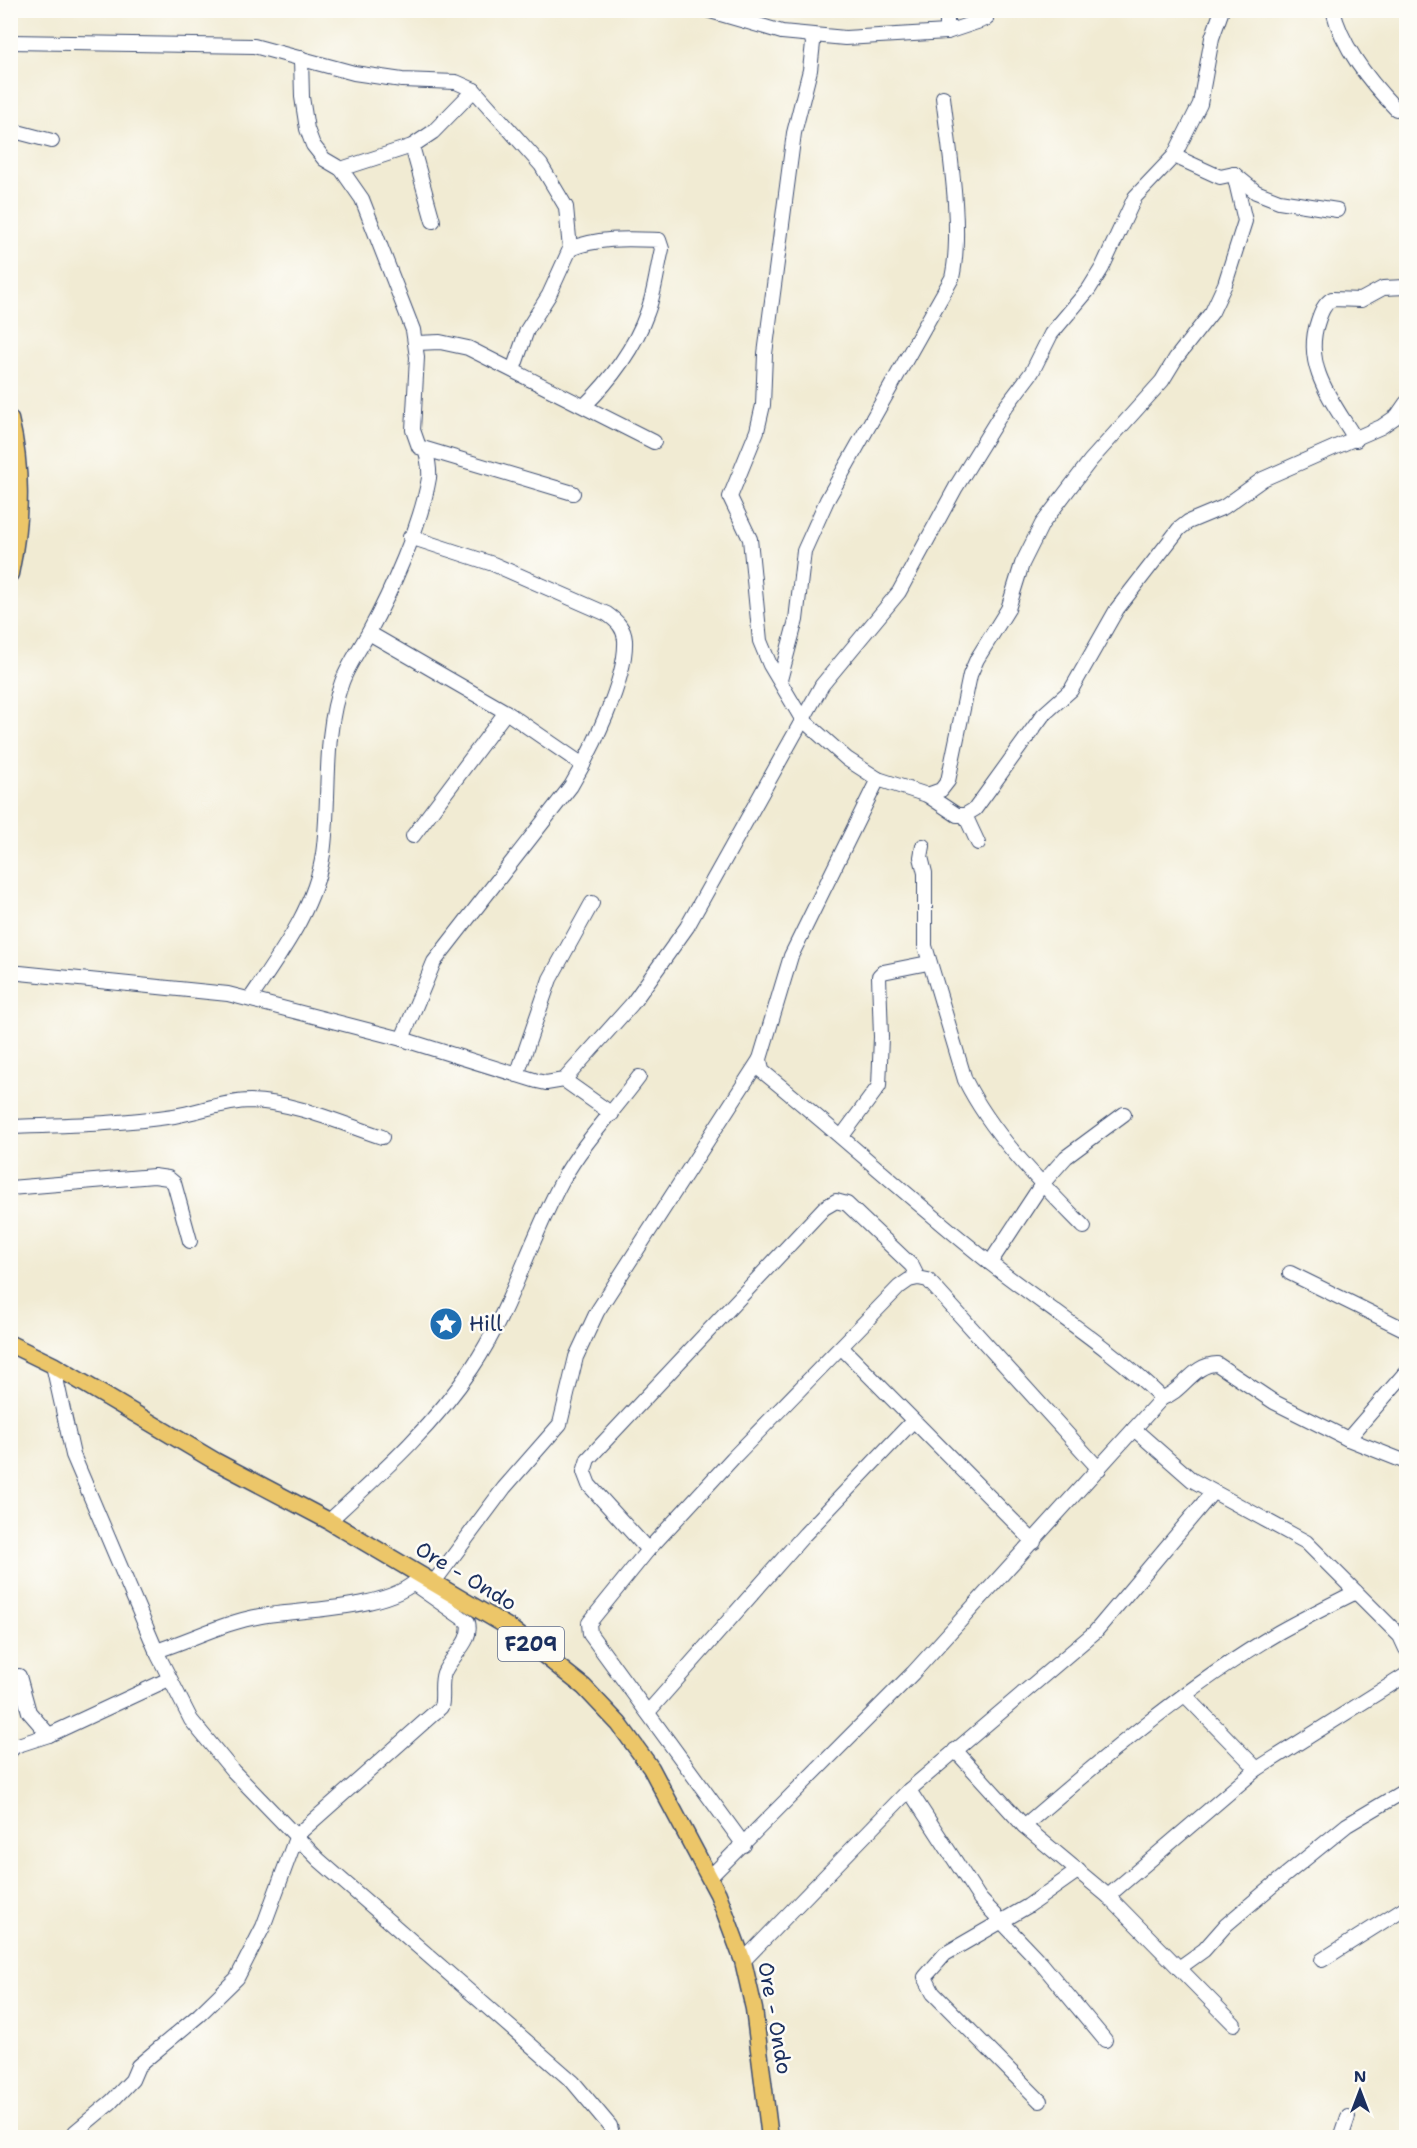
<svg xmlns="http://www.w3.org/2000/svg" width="1417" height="2148" viewBox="0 0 1417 2148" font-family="'Shantell Sans',sans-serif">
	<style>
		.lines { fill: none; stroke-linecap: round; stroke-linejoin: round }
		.minor-casing { stroke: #3b4b70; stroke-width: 16 }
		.major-casing { stroke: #3b4b70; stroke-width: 19 }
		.minor { stroke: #fff; stroke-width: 14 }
		.major { stroke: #ecc669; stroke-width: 16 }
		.labels { text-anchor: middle; stroke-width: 5; stroke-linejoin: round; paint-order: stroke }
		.shield { fill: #fdfcf7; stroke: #5f6c8c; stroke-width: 1.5 }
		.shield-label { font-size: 20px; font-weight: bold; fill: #1b2f5e }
		.poi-label { font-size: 21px; fill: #1b2f5e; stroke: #fdfcf7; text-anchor: start }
		.street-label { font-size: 21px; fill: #1b2f5e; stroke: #fdfcf7 }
	</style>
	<rect width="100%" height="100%" fill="#fdfcf7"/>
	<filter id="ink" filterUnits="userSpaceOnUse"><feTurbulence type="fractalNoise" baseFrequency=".0167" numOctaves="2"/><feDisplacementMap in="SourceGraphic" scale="12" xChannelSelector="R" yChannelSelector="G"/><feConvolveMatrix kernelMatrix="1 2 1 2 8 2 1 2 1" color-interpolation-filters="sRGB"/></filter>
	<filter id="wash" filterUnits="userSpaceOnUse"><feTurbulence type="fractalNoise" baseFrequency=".008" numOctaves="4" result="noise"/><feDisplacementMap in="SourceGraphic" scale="24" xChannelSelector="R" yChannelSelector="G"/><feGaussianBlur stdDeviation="1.35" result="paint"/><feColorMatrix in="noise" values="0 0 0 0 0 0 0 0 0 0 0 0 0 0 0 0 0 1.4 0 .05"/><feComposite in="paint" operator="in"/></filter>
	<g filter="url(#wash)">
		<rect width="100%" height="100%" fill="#f1ebd3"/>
	</g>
	<g filter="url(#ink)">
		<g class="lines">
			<defs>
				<g id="minor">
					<path d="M 707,10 L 782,32 L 845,38 L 947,32 L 986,19"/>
					<path d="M 1333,10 C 1342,48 1370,82 1396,109"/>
					<path d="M 947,32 L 947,10"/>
					<path d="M 811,35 L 813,43 L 810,70 L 794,133 L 765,354 L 763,405 L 757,431 L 730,497 L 750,539 L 760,641 L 770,665 L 802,719 L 847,759 L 878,779 L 927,795 L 957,815 L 965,815 L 975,809 L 1043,715 L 1071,690 L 1117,609 L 1179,529 L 1188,522 L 1224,507 L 1263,479 L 1381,427 L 1397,416 L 1406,403"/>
					<path d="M 10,42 L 254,46 L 354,73 L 402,80 L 456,82 L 474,90 L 541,165 L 566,207 L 570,249 L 549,295 L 527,330 L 513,370"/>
					<path d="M 301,58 L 302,97 L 307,129 L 313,145 L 324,159 L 341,169 L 362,199 L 413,330 L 417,357 L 413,430 L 419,447 L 573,493"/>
					<path d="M 10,130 L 52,141"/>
					<path d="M 412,146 L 433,221"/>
					<path d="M 1174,156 L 1220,177 L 1234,174"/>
					<path d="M 341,169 L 412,146 L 433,132 L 474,90"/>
					<path d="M 1234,174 L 1256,192 L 1279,201 L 1337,210"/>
					<path d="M 570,249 C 598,237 630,239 659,240 L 662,249 C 657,269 655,293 647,313 C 635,347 611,380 585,405"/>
					<path d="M 416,343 L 440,342 L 468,348 L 654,442"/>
					<path d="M 1356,440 C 1334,403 1302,367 1318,321 C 1321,312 1324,304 1332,299 L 1361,300 L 1383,288 L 1406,287"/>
					<path d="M 369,633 L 506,712 L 583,765"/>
					<path d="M 780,680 L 796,620 L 804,551 L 827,500 L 952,278 C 963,229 949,148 943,97"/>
					<path d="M 878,779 L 791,956 L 760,1059 L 762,1071 C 839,1133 912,1201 990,1263 C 1047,1308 1110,1347 1162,1398 C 1183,1392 1193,1364 1217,1364 L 1274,1402 L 1348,1439 L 1406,1462"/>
					<path d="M 927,795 L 941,790 L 948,781 L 970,675 L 977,659 L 1008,609 L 1022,564 L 1042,524 L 1090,461 L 1162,381 L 1176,358 L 1212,312 L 1225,284 L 1245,221 L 1234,174"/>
					<path d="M 965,815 L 978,843"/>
					<path d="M 413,836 L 506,712"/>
					<path d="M 923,846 L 921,857 L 925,873 L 925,946 L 965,1080 C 993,1136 1041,1183 1084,1227"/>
					<path d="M 10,972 L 228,994 L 402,1039 L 537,1081 L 546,1083 L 564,1080 L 632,1004 L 687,927 L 822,685 L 899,592 L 956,487 L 1004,409 L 1032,372 L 1051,334 L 1089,289 L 1102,268 L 1135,197 L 1174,156 L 1200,104 L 1212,38 L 1222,10"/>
					<path d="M 250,999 C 280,954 315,908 323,854 C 331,798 322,736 342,682 C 348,666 359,650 368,634 C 391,592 421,525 429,478 C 430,469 428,460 426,451"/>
					<path d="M 402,1039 L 434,962 L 571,786 C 591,752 627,679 625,640 C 624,628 617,621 607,614 L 493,564 L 410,537"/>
					<path d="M 517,1075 L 550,979 L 592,903"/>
					<path d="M 564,1080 L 612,1114"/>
					<path d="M 10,1127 C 65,1125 120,1124 174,1116 C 199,1112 225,1101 250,1101 C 294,1102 340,1123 382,1137"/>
					<path d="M 842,1136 L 879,1086 L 881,1037 L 879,976 L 883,972 L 928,963"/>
					<path d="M 10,1188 L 154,1176 L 168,1178 L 174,1183 L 190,1241"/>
					<path d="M 990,1263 L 1042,1184 L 1066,1157 L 1124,1114"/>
					<path d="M 1290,1273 L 1406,1330"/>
					<path d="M 842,1348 L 1034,1542"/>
					<path d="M 53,1365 L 73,1455 L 158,1655 L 191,1720 L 233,1771 L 319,1860 L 573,2082 L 610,2126 L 613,2138"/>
					<path d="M 1134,1429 L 1192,1480 L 1306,1542 L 1400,1636 L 1406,1649"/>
					<path d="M 1348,1439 L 1406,1372"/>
					<path d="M 329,1521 C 380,1474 433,1427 472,1368 C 511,1310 529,1241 563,1179 C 583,1143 614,1111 639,1077"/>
					<path d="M 648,1550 L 589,1485 L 584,1472 L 588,1459 L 824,1208 L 836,1201 L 847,1204 L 912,1266 L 918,1278"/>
					<path d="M 434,1582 L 504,1488 L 560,1424 L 576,1357 L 597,1312 L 760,1059"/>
					<path d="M 156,1651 C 191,1640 225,1622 261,1616 C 303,1609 390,1610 419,1578"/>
					<path d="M 19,1676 L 29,1712 L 49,1735"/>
					<path d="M 1186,1696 L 1257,1769"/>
					<path d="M 648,1712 L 805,1534 L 912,1422"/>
					<path d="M 955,1750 L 1024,1826 L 1108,1896 L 1234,2024"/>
					<path d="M 10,1751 L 15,1746 L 49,1735 L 169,1679"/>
					<path d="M 909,1790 L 980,1899 L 1041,1963 L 1105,2040"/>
					<path d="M 1024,1826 C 1104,1757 1187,1686 1279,1632 C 1304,1618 1330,1605 1356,1592"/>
					<path d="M 744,1845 L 590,1634 L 589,1623 L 648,1550 L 733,1458 L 899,1287 L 909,1280 L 918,1278 L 928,1280 L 1099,1469"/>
					<path d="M 711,1876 L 913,1673 L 1162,1398"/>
					<path d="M 1108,1896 L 1257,1769 L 1406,1675"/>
					<path d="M 1322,1960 L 1406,1907"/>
					<path d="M 743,1961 L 909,1790 L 1095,1632 L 1212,1493"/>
					<path d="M 1179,1968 L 1204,1950 L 1226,1925 L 1272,1886 L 1347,1825 L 1406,1790"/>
					<path d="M 1040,2101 L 933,1993 L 925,1977 L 945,1954 L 1028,1906 L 1079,1870"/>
					<path d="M 75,2132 L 111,2102 L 132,2080 L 138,2066 L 199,2015 L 237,1978 L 263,1927 L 297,1835 L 441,1707 C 444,1696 440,1684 444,1673 C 451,1655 473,1643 468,1622 L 414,1584"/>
					<path d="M 1341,2138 L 1348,2117"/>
				</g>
				<g id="major">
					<path d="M 10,419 C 23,471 21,522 10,574"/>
					<path d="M 10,1344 L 53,1365 L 215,1461 L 329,1521 L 510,1628 L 584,1687 L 619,1724 L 651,1768 L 718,1894 L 743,1961 L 754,2009 L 770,2138"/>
				</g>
			</defs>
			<use href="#minor" class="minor-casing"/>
			<use href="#major" class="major-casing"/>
			<use href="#minor" class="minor"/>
			<use href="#major" class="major"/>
		</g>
	</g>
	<defs>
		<symbol id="sight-disc" viewBox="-11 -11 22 22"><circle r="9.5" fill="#1f6fb2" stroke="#fdfcf7"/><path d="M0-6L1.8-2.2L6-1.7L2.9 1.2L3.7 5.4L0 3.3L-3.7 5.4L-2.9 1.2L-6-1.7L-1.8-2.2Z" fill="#fff"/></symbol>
	</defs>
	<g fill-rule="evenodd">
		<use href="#sight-disc" x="427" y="1305" width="38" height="38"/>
	</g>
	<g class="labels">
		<rect class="shield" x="498" y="1627" width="66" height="34" rx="4.5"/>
		<g class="shield-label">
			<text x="531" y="1651">F209</text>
		</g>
		<g class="poi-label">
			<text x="469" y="1331">Hill</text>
		</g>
		<g class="street-label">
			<text transform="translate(466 1576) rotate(31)" y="7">Ore - Ondo</text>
			<text transform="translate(775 2018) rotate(80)" y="7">Ore - Ondo</text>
		</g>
	</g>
	<rect width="1417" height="2148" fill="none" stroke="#fdfcf7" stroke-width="36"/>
	<g transform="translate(1360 2091)" stroke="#fdfcf7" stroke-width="4.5" paint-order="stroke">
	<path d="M0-4.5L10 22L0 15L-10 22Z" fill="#1b2f5e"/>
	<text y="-9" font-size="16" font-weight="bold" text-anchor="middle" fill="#1b2f5e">N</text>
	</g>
</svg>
